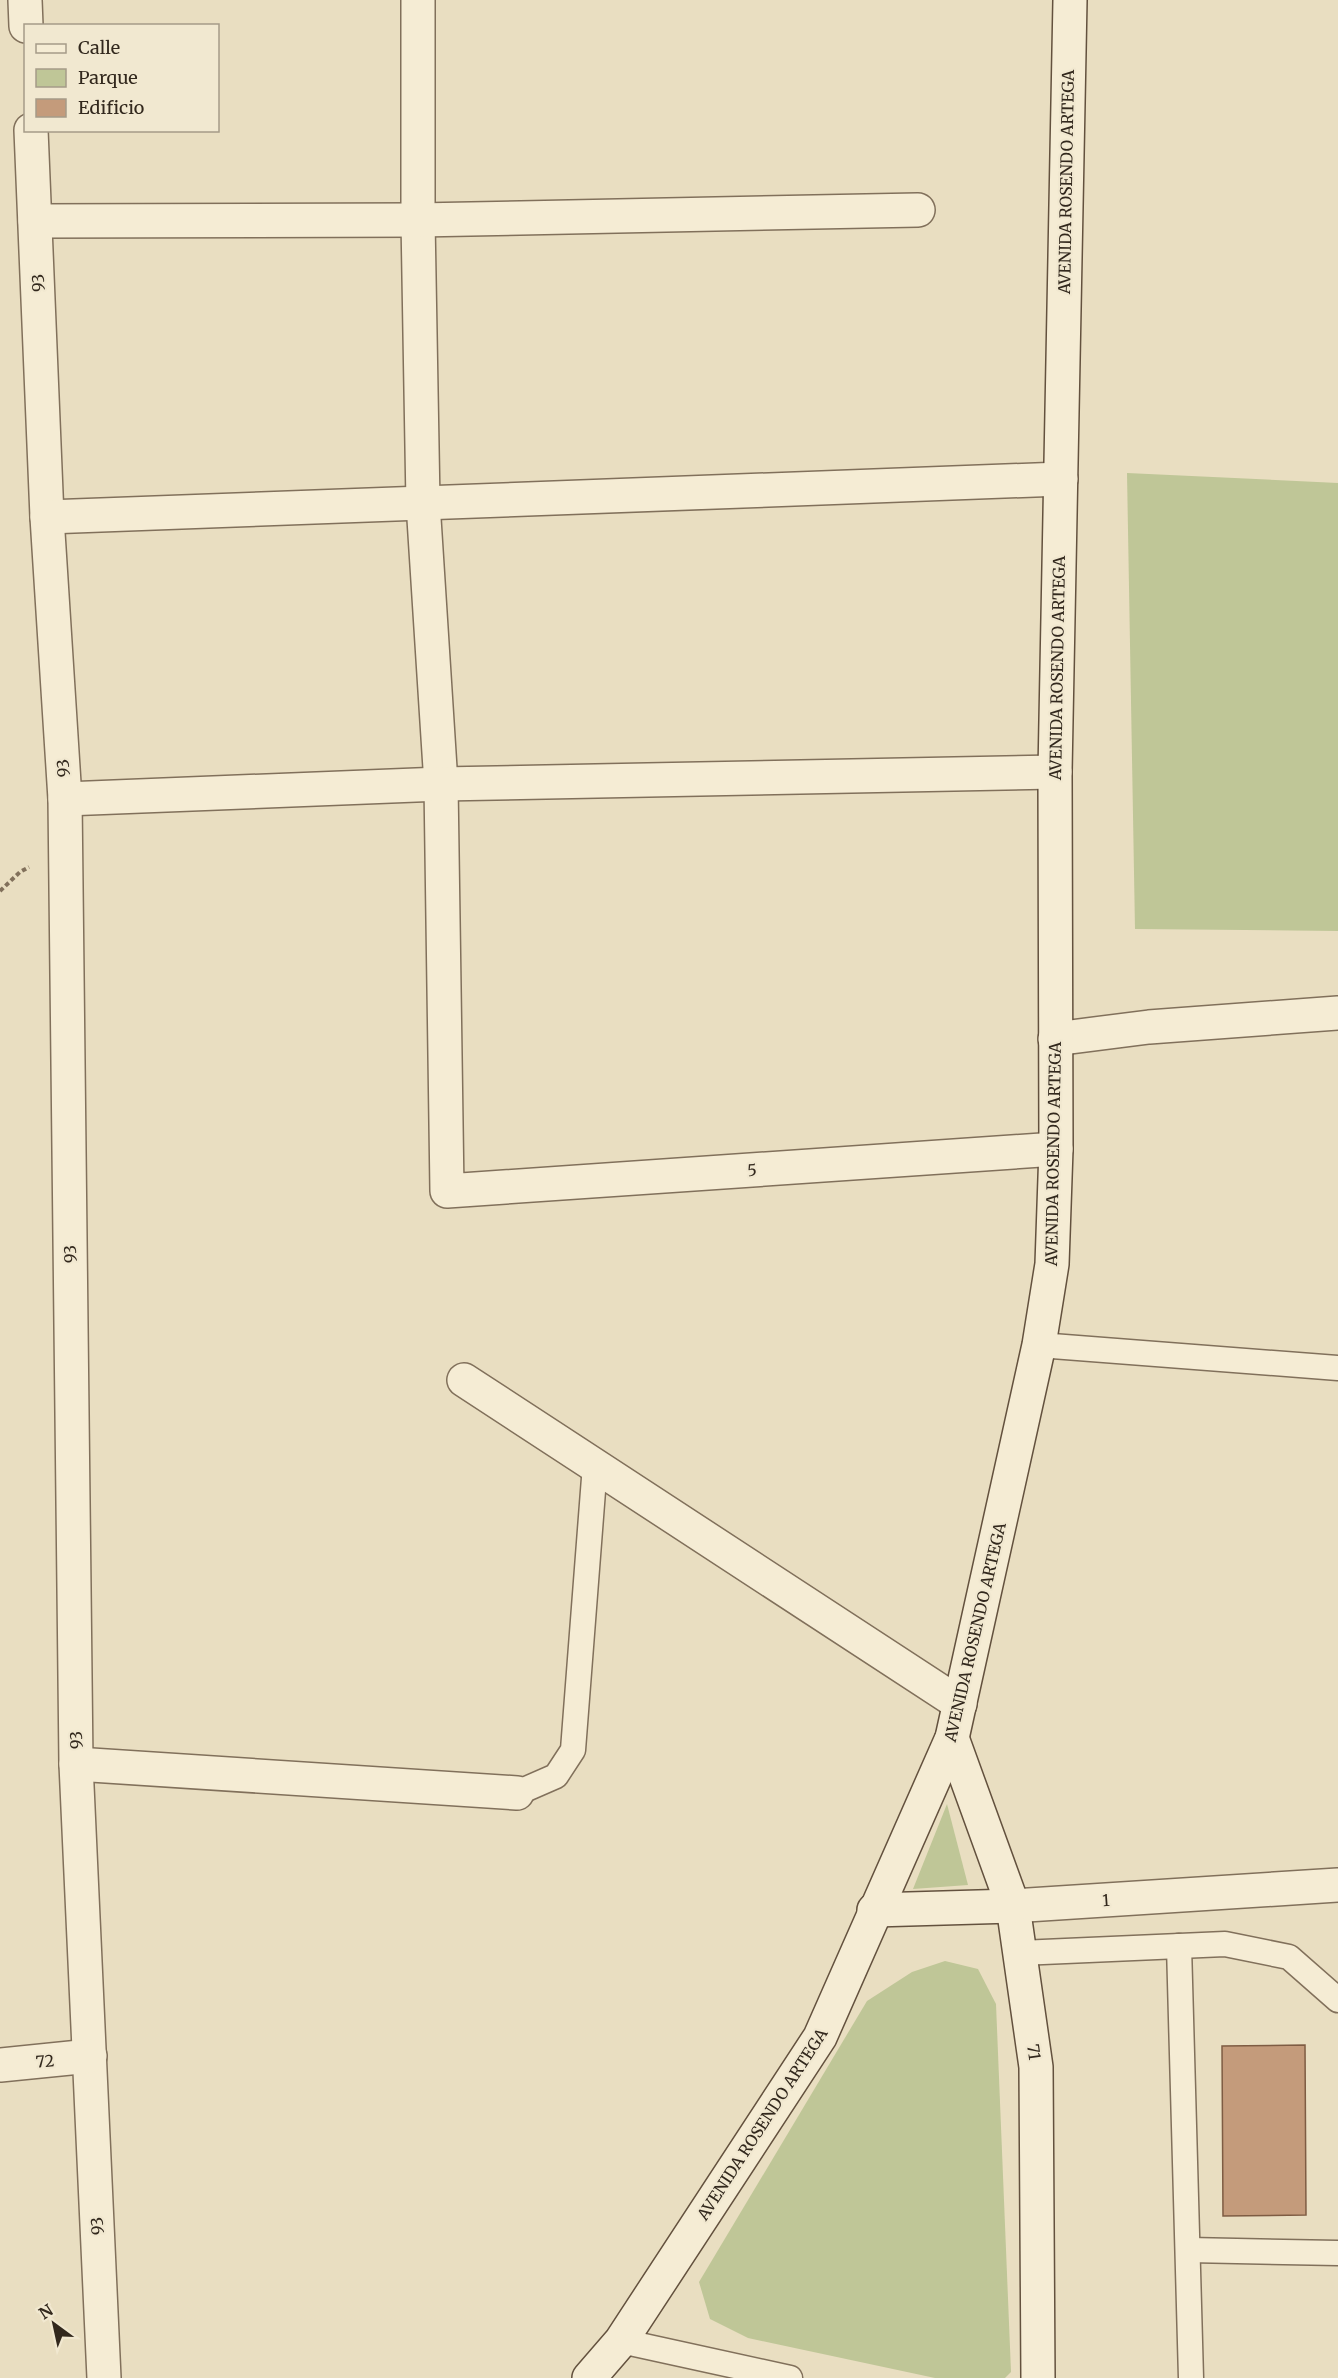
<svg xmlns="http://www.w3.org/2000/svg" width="1338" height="2378" viewBox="0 0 1338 2378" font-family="Merriweather,serif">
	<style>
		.green { fill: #bfc697 }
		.building { fill: #c49b7b; stroke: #7e5c43; stroke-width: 1.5 }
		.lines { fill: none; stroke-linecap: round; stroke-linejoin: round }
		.lane-casing { stroke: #81705b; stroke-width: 27 }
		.street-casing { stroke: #81705b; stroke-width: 36 }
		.secondary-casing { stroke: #63513e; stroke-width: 36 }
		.path { stroke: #81705b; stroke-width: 4; stroke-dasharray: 4.5 3; stroke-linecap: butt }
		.lane { stroke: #f5ecd4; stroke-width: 24 }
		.street { stroke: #f5ecd4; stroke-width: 33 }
		.secondary { stroke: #f5ecd4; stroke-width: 33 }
		.labels { text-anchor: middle; stroke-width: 4.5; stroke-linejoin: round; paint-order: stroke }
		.street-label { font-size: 16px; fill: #32281d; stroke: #f1e8d0 }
	</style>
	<rect width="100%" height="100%" fill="#e9dec1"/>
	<g class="green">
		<path d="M 1127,473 L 1338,483 L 1338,931 L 1135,929 Z"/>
		<path d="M 947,1804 L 968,1885 L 913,1889 Z"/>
		<path d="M 945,1961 L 978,1969 L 996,2004 L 1011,2372 L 1005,2378 L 935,2378 L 748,2338 L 710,2319 L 699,2282 L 867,2001 L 912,1972 Z"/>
	</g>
	<path class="building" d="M 1305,2045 L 1306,2215 L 1223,2216 L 1222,2046 Z"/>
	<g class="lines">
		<defs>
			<g id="lane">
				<path d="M 1039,1345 L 1338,1368"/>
				<path d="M 517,1793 L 556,1776 L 573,1750 L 595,1465"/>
				<path d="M 1179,1946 L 1191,2378"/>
				<path d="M 1020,1953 L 1225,1944 L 1289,1957 L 1338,2000"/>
				<path d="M 1189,2250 L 1338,2253"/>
				<path d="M 621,2341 L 790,2378"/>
			</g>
			<g id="street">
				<path d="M 25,0 L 26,26"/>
				<path d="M 418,0 L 418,220 L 423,503 L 441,784 L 447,1191 L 1056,1149"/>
				<path d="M 31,130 L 47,517 L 65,799 L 76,1764 L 104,2378"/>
				<path d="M 35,221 L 418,220 L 918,210"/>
				<path d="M 47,517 L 1061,479"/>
				<path d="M 65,799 L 441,784 L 1055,772"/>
				<path d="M 1055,1039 L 1149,1027 L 1338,1013"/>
				<path d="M 464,1380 L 960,1704"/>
				<path d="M 76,1764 L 517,1793"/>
				<path d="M 1013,1906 L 1338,1885"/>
				<path d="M 0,2065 L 90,2056"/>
			</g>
			<g id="secondary">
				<path d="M 952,1738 L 1013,1906 L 1036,2067 L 1038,2378"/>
				<path d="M 874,1910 L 1013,1906"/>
				<path d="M 589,2378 L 621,2341 L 820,2037 L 952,1738 L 1039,1345 L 1052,1264 L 1056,1149 L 1055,772 L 1070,0"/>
			</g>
		</defs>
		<use href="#lane" class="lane-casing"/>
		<use href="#street" class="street-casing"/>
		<use href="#secondary" class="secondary-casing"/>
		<path class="path" d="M 0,891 L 20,872 L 29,867"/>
		<use href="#lane" class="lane"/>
		<use href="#street" class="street"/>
		<use href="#secondary" class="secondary"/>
	</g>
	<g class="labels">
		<g class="street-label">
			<text transform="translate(1066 182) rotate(-89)" y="6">AVENIDA ROSENDO ARTEGA</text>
			<text transform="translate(38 283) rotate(-92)" y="6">93</text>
			<text transform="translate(1057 668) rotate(-89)" y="6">AVENIDA ROSENDO ARTEGA</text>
			<text transform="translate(63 768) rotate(-94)" y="6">93</text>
			<text transform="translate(1053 1154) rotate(-89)" y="6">AVENIDA ROSENDO ARTEGA</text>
			<text transform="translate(752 1170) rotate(-4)" y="6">5</text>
			<text transform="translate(70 1254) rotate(-91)" y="6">93</text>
			<text transform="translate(975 1632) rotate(-77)" y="6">AVENIDA ROSENDO ARTEGA</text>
			<text transform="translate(76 1740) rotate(-91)" y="6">93</text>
			<text transform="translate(1106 1900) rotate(-4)" y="6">1</text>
			<text transform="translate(1034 2052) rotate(82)" y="6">71</text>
			<text transform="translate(45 2061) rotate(-5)" y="6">72</text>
			<text transform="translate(762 2124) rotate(-57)" y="6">AVENIDA ROSENDO ARTEGA</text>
			<text transform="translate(97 2226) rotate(-93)" y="6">93</text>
		</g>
	</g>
	<rect x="24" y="24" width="195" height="108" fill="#f1e8d0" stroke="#a59b88" stroke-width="1.5"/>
	<rect x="36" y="44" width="30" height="9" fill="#f5ecd4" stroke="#a59b88" stroke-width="1.5"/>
	<text x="78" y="54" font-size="18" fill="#32281d">Calle</text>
	<rect x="36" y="69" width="30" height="18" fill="#bfc697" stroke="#a59b88" stroke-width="1.5"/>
	<text x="78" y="84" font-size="18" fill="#32281d">Parque</text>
	<rect x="36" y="99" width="30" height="18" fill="#c49b7b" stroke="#a59b88" stroke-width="1.5"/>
	<text x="78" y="114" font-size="18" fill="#32281d">Edificio</text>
	<g transform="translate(54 2324) rotate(327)" stroke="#f1e8d0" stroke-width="4.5" paint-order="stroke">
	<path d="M0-4.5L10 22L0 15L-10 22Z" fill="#32281d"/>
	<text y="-9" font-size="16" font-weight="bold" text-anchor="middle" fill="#32281d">N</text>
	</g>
</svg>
